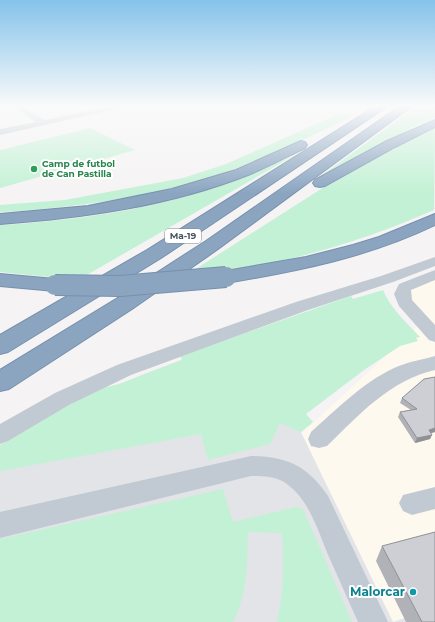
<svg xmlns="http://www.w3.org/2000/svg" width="435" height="622" viewBox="0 0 435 622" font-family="Montserrat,sans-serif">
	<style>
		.commercial { fill: #fdf9ef }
		.airport { fill: #e2e4e7 }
		.green { fill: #c3f1d5 }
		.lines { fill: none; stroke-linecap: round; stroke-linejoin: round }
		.highway-casing { stroke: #7690ad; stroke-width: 2 }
		.minor { fill: #c1cad2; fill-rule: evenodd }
		.highway { fill: #8ba5c1; fill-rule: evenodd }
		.highway-bridge-casing { stroke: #7690ad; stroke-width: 22; stroke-linecap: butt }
		.highway-bridge { stroke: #8ba5c1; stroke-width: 20 }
		.wall { fill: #b0b2b7 }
		.shaded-wall { fill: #909195 }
		.building { fill: #cdcfd5; stroke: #909195 }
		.leisure-dot { fill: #2e9e5b; stroke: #fff; stroke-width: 1.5 }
		.culture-dot { fill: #0f9aa8; stroke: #fff; stroke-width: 1.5 }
		.labels { text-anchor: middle; stroke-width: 4; stroke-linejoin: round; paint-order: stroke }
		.far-leisure-label { font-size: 9px; font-weight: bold; fill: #27864d; stroke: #fff; text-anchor: start }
		.shield { fill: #fff; stroke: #808990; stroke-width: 1 }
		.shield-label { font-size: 9px; font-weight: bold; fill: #4a5661 }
		.near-culture-label { font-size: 12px; font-weight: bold; fill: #0d838f; stroke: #fff; text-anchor: end }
	</style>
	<rect width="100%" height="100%" fill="#f5f3f3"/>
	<path class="commercial" d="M 435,270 L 435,622 L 359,622 L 292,442 L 426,319 L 399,286 Z"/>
	<path class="airport" d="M 253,333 L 393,622 L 405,618 L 407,622 L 0,622 L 0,454 L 95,395 L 144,374 Z"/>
	<g class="green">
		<path d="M 417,106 L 435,106 L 435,118 L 417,125 L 314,181 Z"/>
		<path d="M 341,113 L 354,115 C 323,131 292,145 260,158 C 248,163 236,169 224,173 C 152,197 75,208 0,212 L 0,205 L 65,200 L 183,178 L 226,164 Z"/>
		<path d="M 90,128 L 135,150 L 0,188 L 0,150 Z"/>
		<path d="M 435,128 L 434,210 C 377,235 316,255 255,266 C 234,270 212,270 191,272 L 354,168 Z"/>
		<path d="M 295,155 L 85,276 L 59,278 L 0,272 L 0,225 C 70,221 143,211 210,189 C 239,180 267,167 295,155 Z"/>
		<path d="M 383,290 C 390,308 407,323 420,337 L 416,338 L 418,341 L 400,346 L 364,370 L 306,414 L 313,422 L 301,432 L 280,423 L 270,444 L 208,460 L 201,434 L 0,471 L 0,445 L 37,422 L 99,389 L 119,384 L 182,360 L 180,356 L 351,296 L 353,299 Z"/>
		<path d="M 223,489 L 233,522 L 297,507 L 303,509 L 352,622 L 277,622 C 284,592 284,564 282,533 L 248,532 C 247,542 248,553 247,564 C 246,584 242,604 233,622 L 0,622 L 0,539 Z"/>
	</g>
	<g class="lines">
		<defs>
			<g id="highway">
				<path d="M 376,106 L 388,106 L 161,258 L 8,352 L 0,354 L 0,335 L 147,250 Z"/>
				<path d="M 400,106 L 412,106 L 218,249 L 132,309 L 9,389 L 0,391 L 0,370 L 116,299 L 206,241 Z"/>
				<path d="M 435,120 L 435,127 L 395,147 L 325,186 L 320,187 L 315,186 L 313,183 L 315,180 L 387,141 Z"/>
				<path d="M 301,141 L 305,142 L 307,145 L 305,148 C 286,157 268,167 248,175 C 169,206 84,218 0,224 L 0,214 L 88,206 L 172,189 L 236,170 Z"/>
				<path d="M 435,214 L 435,225 C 369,257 298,271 226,283 L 219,281 L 216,277 L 219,273 L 226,271 L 306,257 L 353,245 L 379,237 Z"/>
				<path d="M 0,274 L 55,279 L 62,281 L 65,285 L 62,289 L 55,291 L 0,286 Z"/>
			</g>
		</defs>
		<use href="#highway" class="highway-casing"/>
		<g class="minor">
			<path d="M 13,106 L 22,106 L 45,120 L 111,106 L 121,107 L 117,109 L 0,135 L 0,129 L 36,122 Z"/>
			<path d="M 435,257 L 435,266 L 393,282 L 308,310 L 131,375 L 69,405 L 8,441 L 0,444 L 0,424 L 55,393 L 117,365 L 296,302 L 381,276 Z"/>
			<path d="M 435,270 L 435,280 L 411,290 L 412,300 L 435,325 L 435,342 L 429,340 L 399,306 L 394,294 L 399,284 Z"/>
			<path d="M 435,356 L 435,370 C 389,381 360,414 327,446 L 319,448 L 311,446 L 308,439 L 311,432 C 336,410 362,383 394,368 C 407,362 421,360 435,356 Z"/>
			<path d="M 251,456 C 286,456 308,466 328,496 L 388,622 L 358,622 C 348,600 339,579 329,557 C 318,531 309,498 284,482 C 274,476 262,476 251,476 L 0,538 L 0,512 Z"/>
			<path d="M 435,487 L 435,509 L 412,515 L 403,511 L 399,503 L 403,495 Z"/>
		</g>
		<use href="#highway" class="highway"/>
		<defs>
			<path id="highway-bridge" d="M 55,285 L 120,286 L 226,277"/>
		</defs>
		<use href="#highway-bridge" class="highway-bridge-casing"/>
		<use href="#highway-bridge" class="highway-bridge"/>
	</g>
	<g class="wall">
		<path d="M 435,377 L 435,432 L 431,433 L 430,439 L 415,443 L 398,417 L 400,412 L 411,410 L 400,403 L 402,398 Z"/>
		<path d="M 382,546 L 435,622 L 406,622 L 376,561 Z"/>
	</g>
	<g class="shaded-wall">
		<path d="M 435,428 L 435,432 L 427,434 L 429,430 Z"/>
		<path d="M 432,435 L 430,439 L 415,443 L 417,438 Z"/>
	</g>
	<g class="building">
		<path d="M 435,377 L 435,428 L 429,430 L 432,435 L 417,438 L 400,412 L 417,409 L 402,398 L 424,379 Z"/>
		<path d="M 435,532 L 435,622 L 422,622 L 382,546 Z"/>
	</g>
	<linearGradient id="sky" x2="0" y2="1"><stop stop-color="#85c3ea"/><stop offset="0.55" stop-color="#fafafa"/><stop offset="1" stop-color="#fafafa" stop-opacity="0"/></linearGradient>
	<rect width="435" height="193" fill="url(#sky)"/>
	<circle class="leisure-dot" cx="34" cy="169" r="4"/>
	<circle class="culture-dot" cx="413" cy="592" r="4"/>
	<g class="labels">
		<g class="far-leisure-label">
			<text x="42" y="167">Camp de futbol<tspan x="42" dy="10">de Can Pastilla</tspan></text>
		</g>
		<rect class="shield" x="165" y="229" width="36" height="14" rx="3"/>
		<g class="shield-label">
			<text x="183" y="239">Ma-19</text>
		</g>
		<g class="near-culture-label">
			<text x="405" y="596">Malorcar</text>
		</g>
	</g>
</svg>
